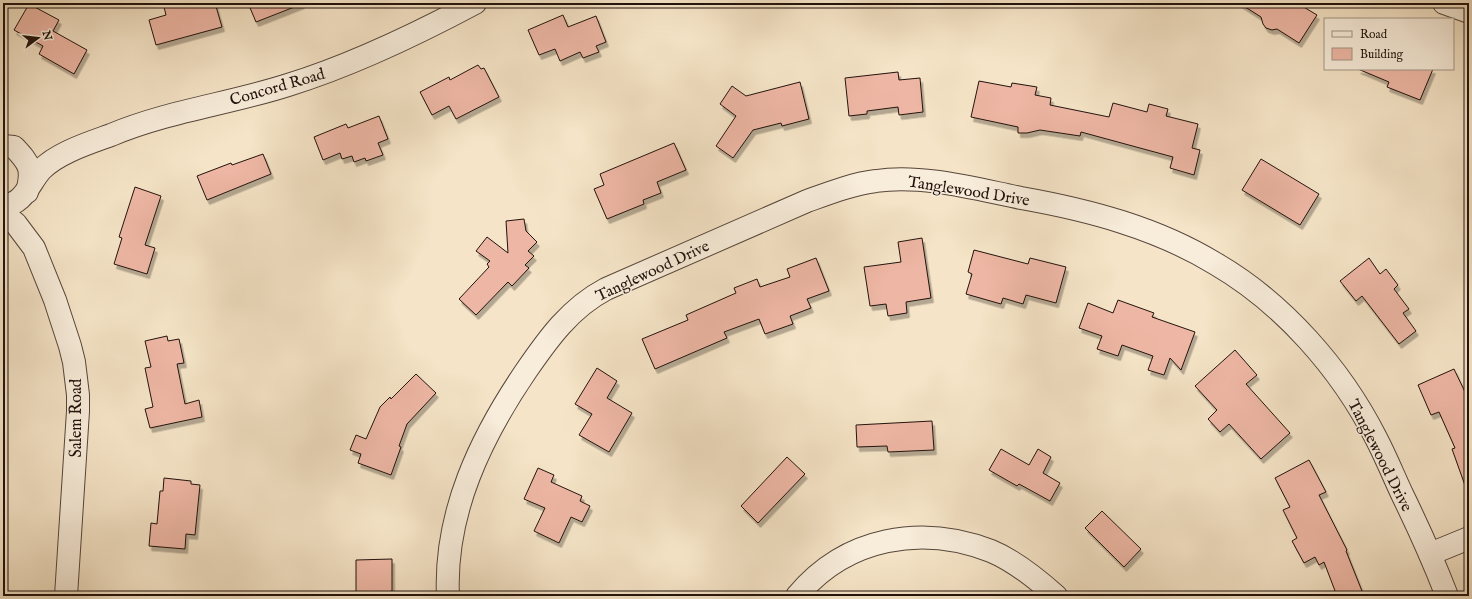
<svg xmlns="http://www.w3.org/2000/svg" width="1472" height="599" viewBox="0 0 1472 599" font-family="'IM FELL English',serif">
	<style>
		.building { fill: #eeb7a5; stroke: #21120c; filter: url(#shadow) }
		.lines { fill: none; stroke-linecap: round; stroke-linejoin: round }
		.street-casing { stroke: #56463b; stroke-width: 24 }
		.street { stroke: #f8eddb; stroke-width: 22 }
		.labels { text-anchor: middle; stroke-width: 3; stroke-linejoin: round; paint-order: stroke }
		.street-label { font-size: 16px; fill: #21120c; stroke: #f8eddb }
	</style>
	<defs>
		<filter id="shadow"><feDropShadow dx="2.5" dy="4.5" stdDeviation="0" flood-color="#0004"/></filter>
	</defs>
	<rect width="100%" height="100%" fill="#f5e4c7"/>
	<filter id="stains"><feTurbulence type="fractalNoise" baseFrequency=".005" numOctaves="4"/><feColorMatrix values="0 0 0 0 .2 0 0 0 0 .09 0 0 0 0 .02 0 0 0 .5 -.17"/></filter>
	<radialGradient id="worn" r=".72"><stop offset=".6" stop-color="#630" stop-opacity="0"/><stop offset="1" stop-color="#630" stop-opacity=".3"/></radialGradient>
	<g class="building">
		<path d="M 180,3 L 194,3 L 195,7 L 209,3 L 215,3 L 222,27 L 156,45 L 149,20 L 166,15 L 164,7 Z"/>
		<path d="M 248,3 L 301,3 L 302,4 L 256,22 Z"/>
		<path d="M 1239,3 L 1297,3 L 1317,15 L 1299,43 L 1277,29 L 1272,30 L 1266,28 L 1263,24 L 1261,17 Z"/>
		<path d="M 29,4 L 59,20 L 53,31 L 87,50 L 74,74 L 39,54 L 43,46 L 14,30 Z"/>
		<path d="M 563,15 L 568,27 L 596,16 L 606,42 L 596,46 L 599,52 L 583,58 L 580,52 L 560,61 L 555,49 L 539,55 L 528,30 Z"/>
		<path d="M 478,65 L 481,69 L 484,68 L 499,97 L 456,119 L 449,106 L 432,115 L 420,92 L 449,77 L 450,80 Z"/>
		<path d="M 1358,69 L 1433,69 L 1420,100 L 1387,87 L 1389,82 Z"/>
		<path d="M 898,72 L 899,80 L 920,78 L 923,112 L 899,115 L 898,107 L 867,111 L 867,114 L 849,116 L 845,78 Z"/>
		<path d="M 979,81 L 1011,87 L 1012,83 L 1037,87 L 1035,95 L 1051,98 L 1050,105 L 1109,117 L 1113,103 L 1147,112 L 1149,104 L 1168,109 L 1166,116 L 1198,124 L 1192,148 L 1200,150 L 1194,175 L 1170,168 L 1173,157 L 1081,132 L 1080,136 L 1040,130 L 1027,133 L 1018,133 L 1018,127 L 971,117 Z"/>
		<path d="M 800,82 L 809,119 L 782,126 L 781,123 L 753,130 L 733,158 L 716,146 L 736,116 L 720,104 L 732,86 L 746,96 Z"/>
		<path d="M 379,116 L 388,139 L 378,143 L 383,155 L 366,161 L 365,158 L 354,162 L 352,156 L 342,159 L 340,153 L 323,160 L 314,137 L 346,124 L 348,128 Z"/>
		<path d="M 674,143 L 686,170 L 657,182 L 661,193 L 643,200 L 644,204 L 607,219 L 594,189 L 604,185 L 600,174 Z"/>
		<path d="M 263,154 L 271,174 L 207,200 L 197,176 L 231,163 L 232,165 Z"/>
		<path d="M 1261,159 L 1319,194 L 1300,225 L 1242,190 Z"/>
		<path d="M 135,187 L 161,196 L 145,245 L 155,248 L 147,274 L 114,264 L 122,238 L 119,237 Z"/>
		<path d="M 524,219 L 526,231 L 537,242 L 528,251 L 534,256 L 525,265 L 529,268 L 512,286 L 508,282 L 476,315 L 459,299 L 489,267 L 487,264 L 490,261 L 476,251 L 487,237 L 508,253 L 506,221 Z"/>
		<path d="M 922,238 L 931,298 L 906,302 L 907,313 L 888,316 L 886,304 L 870,306 L 864,267 L 901,262 L 898,242 Z"/>
		<path d="M 974,250 L 1028,264 L 1030,258 L 1066,267 L 1056,303 L 1026,295 L 1023,304 L 1003,298 L 1001,304 L 966,294 L 972,274 L 968,272 Z"/>
		<path d="M 816,258 L 829,291 L 807,299 L 811,308 L 790,316 L 793,324 L 765,334 L 759,319 L 724,332 L 727,338 L 655,369 L 642,339 L 688,320 L 686,315 L 736,293 L 734,288 L 757,279 L 760,287 L 790,277 L 787,269 Z"/>
		<path d="M 1369,258 L 1380,274 L 1386,269 L 1398,285 L 1394,289 L 1409,309 L 1403,313 L 1416,331 L 1399,344 L 1362,296 L 1356,301 L 1340,281 Z"/>
		<path d="M 1118,300 L 1154,313 L 1152,317 L 1195,332 L 1181,370 L 1170,358 L 1164,375 L 1148,370 L 1153,356 L 1122,345 L 1118,356 L 1097,349 L 1102,336 L 1079,328 L 1088,303 L 1113,313 Z"/>
		<path d="M 167,336 L 168,341 L 179,339 L 184,363 L 177,364 L 185,404 L 199,400 L 202,417 L 150,428 L 145,409 L 153,407 L 145,368 L 151,367 L 145,341 Z"/>
		<path d="M 1235,350 L 1257,375 L 1246,384 L 1290,433 L 1261,459 L 1229,424 L 1220,432 L 1208,419 L 1217,410 L 1195,386 Z"/>
		<path d="M 597,368 L 617,381 L 607,398 L 632,413 L 609,452 L 579,435 L 592,414 L 575,404 Z"/>
		<path d="M 1454,369 L 1465,392 L 1469,390 L 1469,491 L 1467,491 L 1452,449 L 1455,448 L 1439,412 L 1431,415 L 1418,385 Z"/>
		<path d="M 416,374 L 436,393 L 407,424 L 399,446 L 401,447 L 391,475 L 358,463 L 361,454 L 350,450 L 356,435 L 366,439 L 380,407 L 390,397 L 391,399 Z"/>
		<path d="M 932,421 L 934,450 L 888,452 L 887,446 L 857,447 L 856,425 Z"/>
		<path d="M 1001,449 L 1029,465 L 1038,449 L 1051,457 L 1043,473 L 1060,483 L 1050,501 L 1019,484 L 1017,486 L 989,470 Z"/>
		<path d="M 787,457 L 805,474 L 758,523 L 741,506 Z"/>
		<path d="M 1309,460 L 1326,492 L 1319,495 L 1347,550 L 1346,551 L 1364,596 L 1337,596 L 1324,562 L 1319,565 L 1315,557 L 1304,563 L 1292,541 L 1297,538 L 1283,510 L 1290,507 L 1275,478 Z"/>
		<path d="M 538,468 L 554,475 L 551,482 L 582,496 L 580,501 L 590,506 L 582,522 L 571,517 L 559,543 L 534,531 L 545,508 L 524,499 Z"/>
		<path d="M 164,478 L 191,481 L 191,484 L 200,485 L 195,535 L 186,534 L 185,549 L 149,546 L 151,523 L 157,524 L 160,491 L 163,491 Z"/>
		<path d="M 1102,511 L 1141,549 L 1124,567 L 1085,528 Z"/>
		<path d="M 392,559 L 392,591 L 388,592 L 388,596 L 356,596 L 356,560 Z"/>
	</g>
	<g class="lines">
		<defs>
			<g id="street">
				<path d="M 1444,3 L 1469,12"/>
				<path d="M 3,146 L 14,147 C 30,164 33,169 27,192"/>
				<path d="M 3,205 C 23,206 30,182 41,170 C 57,153 89,143 111,135 C 168,111 229,104 288,85 C 353,65 415,35 475,3"/>
				<path d="M 3,213 L 16,224 L 34,248 L 55,300 L 70,346 L 74,362 L 78,395 L 78,411 L 66,596"/>
				<path d="M 1430,554 L 1469,538"/>
				<path d="M 448,596 C 444,513 481,437 526,371 C 548,339 570,308 606,289 L 807,201 C 829,193 852,184 876,181 C 922,174 976,189 1021,198 C 1089,210 1157,228 1216,264 C 1283,303 1341,369 1376,438 C 1386,457 1394,477 1403,496 C 1419,529 1434,562 1447,596"/>
				<path d="M 797,596 C 846,537 922,524 991,551 C 1015,561 1037,579 1056,596"/>
			</g>
		</defs>
		<use href="#street" class="street-casing"/>
		<use href="#street" class="street"/>
	</g>
	<g class="labels">
		<g class="street-label">
			<text transform="translate(277 86) rotate(-16)" y="6">Concord Road</text>
			<text transform="translate(969 190) rotate(9)" y="6">Tanglewood Drive</text>
			<text transform="translate(652 270) rotate(-25)" y="6">Tanglewood Drive</text>
			<text transform="translate(75 418) rotate(-90)" y="6">Salem Road</text>
			<text transform="translate(1381 455) rotate(63)" y="6">Tanglewood Drive</text>
		</g>
	</g>
	<rect width="1472" height="599" fill="none" stroke="#f5e4c7" stroke-width="16"/>
	<rect x="4" y="4" width="1464" height="591" fill="none" stroke="#21120c" stroke-width="2"/>
	<rect x="8" y="8" width="1456" height="583" fill="none" stroke="#21120c"/>
	<rect x="1324" y="18" width="130" height="52" fill="#f8eddb" stroke="#a29588"/>
	<rect x="1332" y="31" width="20" height="6" fill="#f8eddb" stroke="#a29588"/>
	<text x="1360" y="38" font-size="12" fill="#21120c">Road</text>
	<rect x="1332" y="48" width="20" height="12" fill="#eeb7a5" stroke="#a29588"/>
	<text x="1360" y="58" font-size="12" fill="#21120c">Building</text>
	<g transform="translate(38 38) rotate(75)" stroke="#f8eddb" stroke-width="3" paint-order="stroke">
	<path d="M0-3L7 15L0 10L-7 15Z" fill="#21120c"/>
	<text y="-6" font-size="11" font-weight="bold" text-anchor="middle" fill="#21120c">N</text>
	</g>
	<rect width="100%" height="100%" filter="url(#stains)"/>
	<rect width="100%" height="100%" fill="url(#worn)"/>
</svg>
